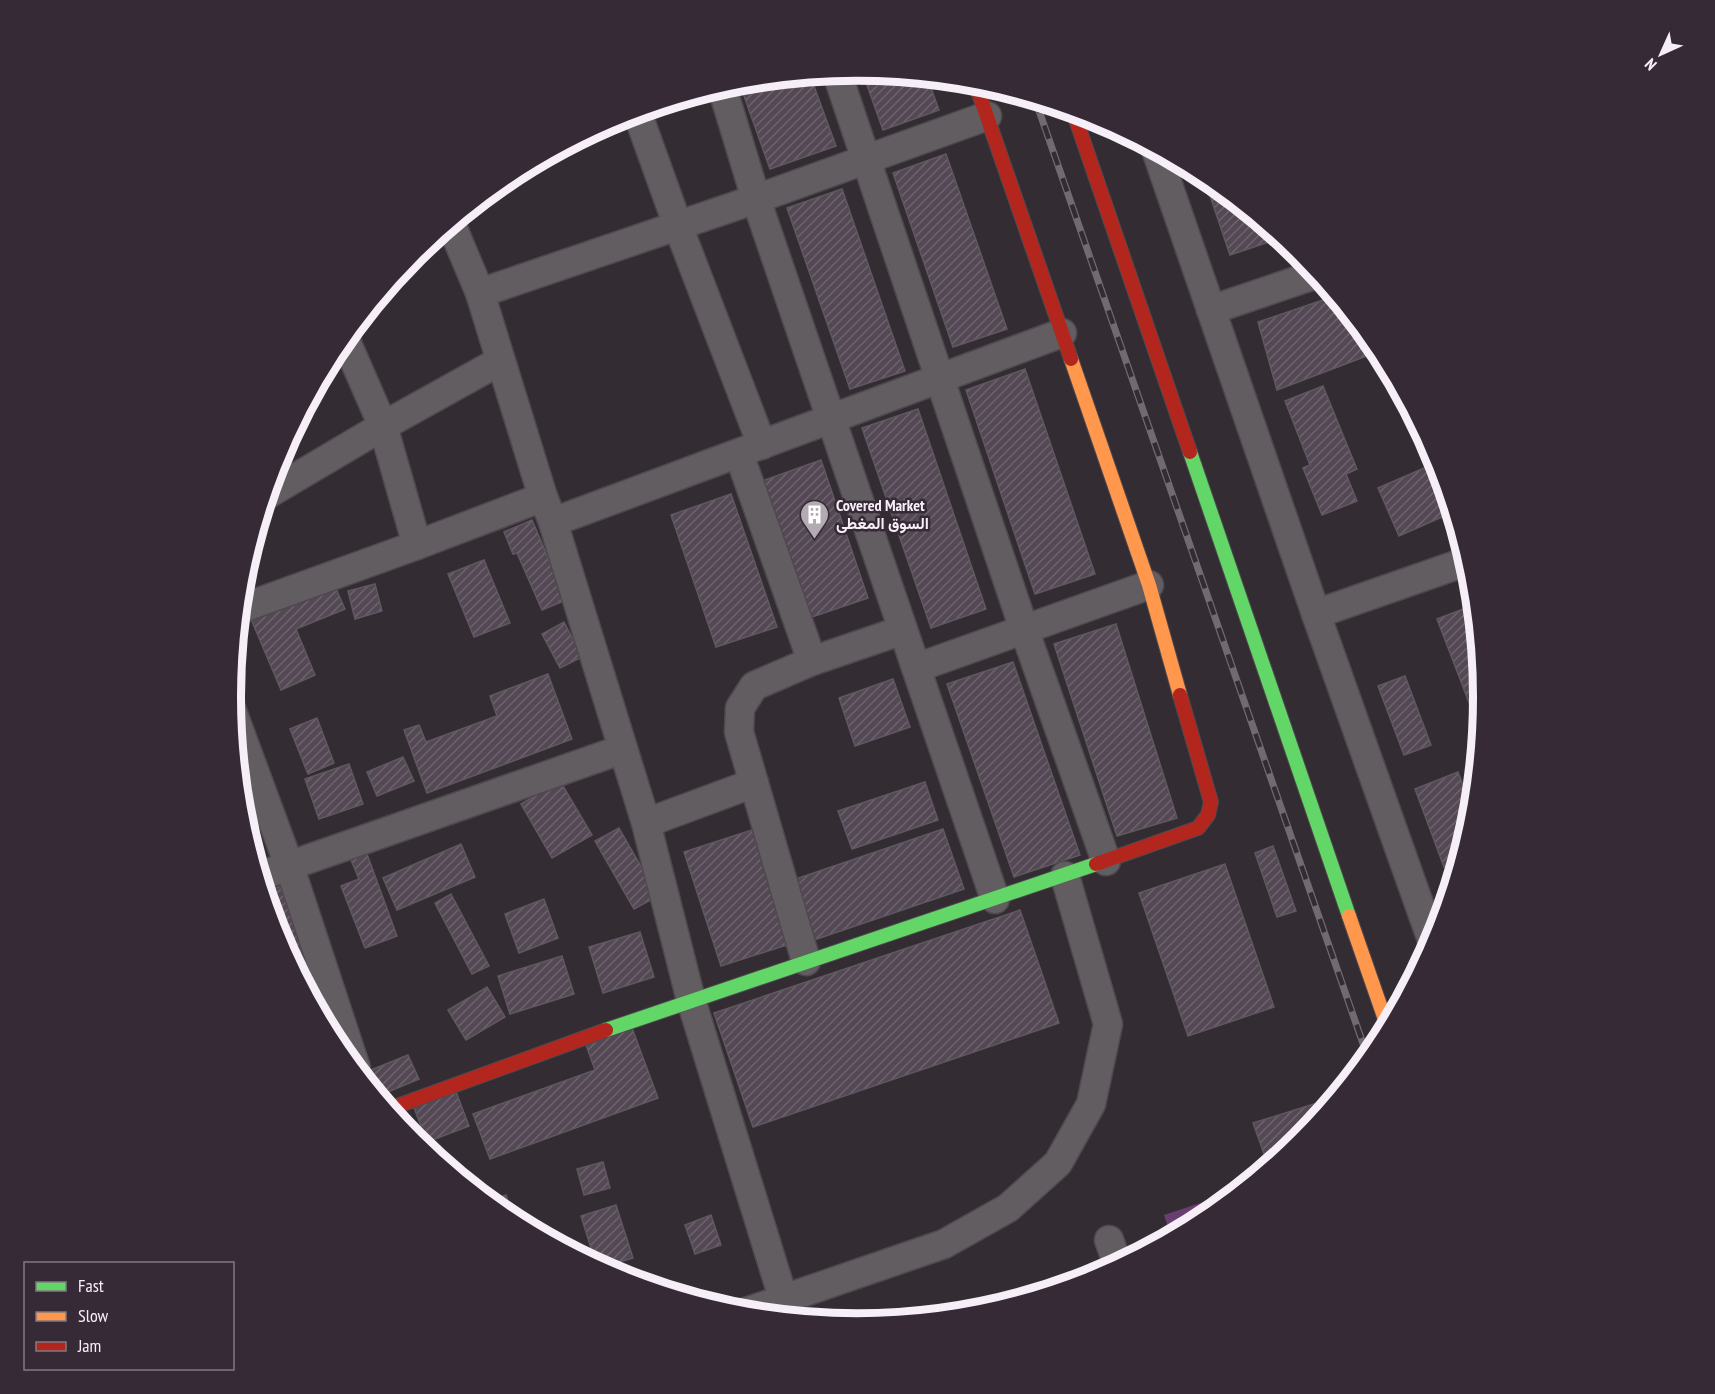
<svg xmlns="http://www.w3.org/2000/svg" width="1715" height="1394" viewBox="0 0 1715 1394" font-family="'PT Sans Narrow',Vazirmatn,sans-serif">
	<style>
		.pitch { fill: #6b3e71 }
		.building { fill: url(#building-hatch); stroke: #5e595e; stroke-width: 1.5 }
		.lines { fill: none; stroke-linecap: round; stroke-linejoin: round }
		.street-casing { stroke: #4f494f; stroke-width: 31 }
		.fast-casing { stroke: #4f494f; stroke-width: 16 }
		.slow-casing { stroke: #4f494f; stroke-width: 16 }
		.jam-casing { stroke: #4f494f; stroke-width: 16 }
		.street { stroke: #615d61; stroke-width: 28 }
		.fast { stroke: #63d668; stroke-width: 14 }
		.slow { stroke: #ff974d; stroke-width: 14 }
		.jam { stroke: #b3261e; stroke-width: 14 }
		.rail-casing { stroke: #6f6b6f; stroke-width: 7 }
		.rail { stroke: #352a36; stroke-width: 4.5; stroke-dasharray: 14; stroke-linecap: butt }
		.labels { text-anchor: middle; stroke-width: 5; stroke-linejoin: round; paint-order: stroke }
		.poi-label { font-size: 16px; font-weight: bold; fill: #f7eff7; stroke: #352a36; text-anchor: start }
		.rim { fill: none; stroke: #f7eff7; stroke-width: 8 }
	</style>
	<defs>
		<pattern id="building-hatch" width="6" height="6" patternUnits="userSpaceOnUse" patternTransform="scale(1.5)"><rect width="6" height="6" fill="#544855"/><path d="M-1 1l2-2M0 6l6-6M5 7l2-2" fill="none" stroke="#6d636e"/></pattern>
	</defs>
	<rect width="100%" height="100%" fill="#332d33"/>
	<path class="pitch" d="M 1240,1190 L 1205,1218 L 1171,1236 L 1164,1215 Z"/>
	<g class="building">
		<path d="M 862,71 L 927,77 L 939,110 L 883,130 Z"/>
		<path d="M 810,75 L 836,146 L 770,169 L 739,82 Z"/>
		<path d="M 946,154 L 1007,329 L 953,347 L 893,173 Z"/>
		<path d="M 1203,175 L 1277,235 L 1278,239 L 1230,255 Z"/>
		<path d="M 842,189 L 905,371 L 850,389 L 787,208 Z"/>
		<path d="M 1335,296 L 1373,343 L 1377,352 L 1277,390 L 1258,322 Z"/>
		<path d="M 1025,369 L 1095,574 L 1035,594 L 966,390 Z"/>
		<path d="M 1323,386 L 1357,469 L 1346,474 L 1357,501 L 1322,515 L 1303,468 L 1310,465 L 1285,401 Z"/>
		<path d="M 918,409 L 986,609 L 931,628 L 862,428 Z"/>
		<path d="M 821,460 L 868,598 L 809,618 L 762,481 Z"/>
		<path d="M 1438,462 L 1453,512 L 1399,536 L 1378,488 Z"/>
		<path d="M 731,494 L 777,627 L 716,647 L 671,515 Z"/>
		<path d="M 532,520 L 566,600 L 542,610 L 517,553 L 513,554 L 504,532 Z"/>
		<path d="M 484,560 L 510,623 L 474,637 L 448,574 Z"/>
		<path d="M 334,584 L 345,609 L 296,629 L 315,675 L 281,690 L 251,619 Z"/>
		<path d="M 375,584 L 382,611 L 355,619 L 348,591 Z"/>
		<path d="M 1466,608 L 1478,639 L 1484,697 L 1481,725 L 1478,726 L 1437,619 Z"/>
		<path d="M 564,622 L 582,657 L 560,668 L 542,634 Z"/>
		<path d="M 1116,624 L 1177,818 L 1117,836 L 1054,644 Z"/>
		<path d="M 1013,662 L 1080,855 L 1014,877 L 947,684 Z"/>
		<path d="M 548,674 L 572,739 L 427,793 L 404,730 L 419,725 L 426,742 L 497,716 L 490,696 Z"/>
		<path d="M 1405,676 L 1431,745 L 1404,755 L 1378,686 Z"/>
		<path d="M 893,679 L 910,727 L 855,746 L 839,698 Z"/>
		<path d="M 317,718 L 334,763 L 308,774 L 290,729 Z"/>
		<path d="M 403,757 L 414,781 L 377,796 L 367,772 Z"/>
		<path d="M 349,764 L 363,804 L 319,819 L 305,779 Z"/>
		<path d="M 1458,772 L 1473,812 L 1472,820 L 1459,861 L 1444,867 L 1415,789 Z"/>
		<path d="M 560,781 L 592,835 L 552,858 L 521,804 Z"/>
		<path d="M 925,782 L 938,820 L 852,849 L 838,811 Z"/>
		<path d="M 619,828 L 658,896 L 634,909 L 595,841 Z"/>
		<path d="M 943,829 L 964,889 L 811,941 L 790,881 Z"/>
		<path d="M 752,830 L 790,944 L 721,966 L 684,852 Z"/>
		<path d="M 461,844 L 475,877 L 397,910 L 383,878 Z"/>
		<path d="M 1273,846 L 1296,911 L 1277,917 L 1255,853 Z"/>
		<path d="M 367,854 L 397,936 L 365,948 L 341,886 L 359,879 L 351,860 Z"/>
		<path d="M 1225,864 L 1274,1007 L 1188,1036 L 1139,893 Z"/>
		<path d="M 281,886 L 307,951 L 290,958 L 279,936 L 265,892 Z"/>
		<path d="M 451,894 L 489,966 L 472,974 L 435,903 Z"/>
		<path d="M 544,899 L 558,938 L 519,953 L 505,914 Z"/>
		<path d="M 1020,910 L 1059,1023 L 753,1127 L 714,1013 Z"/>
		<path d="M 640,932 L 654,977 L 603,993 L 589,947 Z"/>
		<path d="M 562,956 L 574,994 L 510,1014 L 498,976 Z"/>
		<path d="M 316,982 L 329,1014 L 322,1017 L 305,986 Z"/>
		<path d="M 487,987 L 505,1017 L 466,1040 L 448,1010 Z"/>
		<path d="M 632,1028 L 658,1098 L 490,1159 L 473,1114 L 595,1070 L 586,1045 Z"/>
		<path d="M 408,1055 L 419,1079 L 378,1096 L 374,1090 L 366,1072 Z"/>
		<path d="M 455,1089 L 469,1126 L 427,1142 L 413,1105 Z"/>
		<path d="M 1336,1097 L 1300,1140 L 1279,1158 L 1267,1162 L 1253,1123 Z"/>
		<path d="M 603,1162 L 610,1188 L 584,1195 L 577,1169 Z"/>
		<path d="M 506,1195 L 515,1221 L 488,1201 Z"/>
		<path d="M 616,1205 L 633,1258 L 602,1267 L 596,1264 L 581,1216 Z"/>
		<path d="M 711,1215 L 721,1245 L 695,1254 L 685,1225 Z"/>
		<path d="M 631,1269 L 636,1281 L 616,1275 Z"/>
		<path d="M 1090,1272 L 1092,1277 L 979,1312 L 972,1312 Z"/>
	</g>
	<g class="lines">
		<defs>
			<g id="street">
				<path d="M 837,73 L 1024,629 L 1106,861"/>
				<path d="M 722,87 L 756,199 L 995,899"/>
				<path d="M 637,112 L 678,226 L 762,445"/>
				<path d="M 1156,150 L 1316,614 L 1433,943"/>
				<path d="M 451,224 L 480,293 L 543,497 L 553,522 L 646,823 L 691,1000 L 789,1317"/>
				<path d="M 480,293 L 756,199 L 987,116"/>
				<path d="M 1211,310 L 1317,274"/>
				<path d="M 345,339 L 383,426 L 417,545"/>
				<path d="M 739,454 L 812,661"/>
				<path d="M 268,494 L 383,426 L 500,361"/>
				<path d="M 553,522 L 1062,333"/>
				<path d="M 240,609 L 417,545 L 543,497"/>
				<path d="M 1316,614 L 1468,561"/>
				<path d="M 916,668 L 1149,585"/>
				<path d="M 232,711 L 289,865 L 356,1068"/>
				<path d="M 646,823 L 754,783"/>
				<path d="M 260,876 L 623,749"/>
				<path d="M 806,961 L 739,732 L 740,708 L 754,686 L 812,661 L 903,630"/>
				<path d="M 1109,1240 L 1118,1265"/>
				<path d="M 746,1312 L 944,1244 L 1008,1208 L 1058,1163 L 1091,1104 L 1108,1024 L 1065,876"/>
			</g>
			<g id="fast">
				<path d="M 1190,452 L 1349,916"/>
				<path d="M 606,1030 L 1096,864"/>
			</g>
			<g id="slow">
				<path d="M 1071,359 L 1149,585 L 1180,695"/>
				<path d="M 1349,916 L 1388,1028"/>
			</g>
			<g id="jam">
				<path d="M 975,82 L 1071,359"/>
				<path d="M 1073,111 L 1190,452"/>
				<path d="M 1096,864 L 1198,828 L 1208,815 L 1211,802 L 1180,695"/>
				<path d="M 389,1109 L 606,1030"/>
			</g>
		</defs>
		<use href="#street" class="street-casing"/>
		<use href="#fast" class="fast-casing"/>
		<use href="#slow" class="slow-casing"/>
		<use href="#jam" class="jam-casing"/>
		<use href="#street" class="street"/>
		<use href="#fast" class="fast"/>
		<use href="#slow" class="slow"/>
		<use href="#jam" class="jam"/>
		<defs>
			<path id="rail" d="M 1035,99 L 1368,1058"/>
		</defs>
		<use href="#rail" class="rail-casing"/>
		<use href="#rail" class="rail"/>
	</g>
	<defs>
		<symbol id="building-pin" viewBox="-11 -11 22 30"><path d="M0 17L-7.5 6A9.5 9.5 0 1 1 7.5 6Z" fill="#b2abb2" stroke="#352a36"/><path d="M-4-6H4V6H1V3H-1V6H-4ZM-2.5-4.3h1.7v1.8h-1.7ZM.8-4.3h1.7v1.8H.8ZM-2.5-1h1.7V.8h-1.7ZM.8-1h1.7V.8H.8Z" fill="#fff"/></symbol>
	</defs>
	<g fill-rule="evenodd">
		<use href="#building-pin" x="798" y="498" width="33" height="45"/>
	</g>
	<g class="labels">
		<g class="poi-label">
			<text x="836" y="511">Covered Market<tspan x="836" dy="18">السوق المغطى</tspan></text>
		</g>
	</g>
	<path d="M0 0H1715V1394H0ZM241 697a616 616 0 1 1 1232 0a616 616 0 1 1-1232 0Z" fill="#352a36" fill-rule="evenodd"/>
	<path class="rim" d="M241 697a616 616 0 1 1 1232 0a616 616 0 1 1-1232 0Z"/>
	<rect x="24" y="1262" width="210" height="108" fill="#352a36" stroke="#837983" stroke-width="1.5"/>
	<rect x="36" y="1282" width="30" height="9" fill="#63d668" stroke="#837983" stroke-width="1.5"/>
	<text x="78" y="1292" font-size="18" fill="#f7eff7">Fast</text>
	<rect x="36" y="1312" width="30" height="9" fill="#ff974d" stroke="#837983" stroke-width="1.5"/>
	<text x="78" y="1322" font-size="18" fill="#f7eff7">Slow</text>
	<rect x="36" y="1342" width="30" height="9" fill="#b3261e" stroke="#837983" stroke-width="1.5"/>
	<text x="78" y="1352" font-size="18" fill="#f7eff7">Jam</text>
	<g transform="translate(1661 54) rotate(225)" stroke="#352a36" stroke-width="4.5" paint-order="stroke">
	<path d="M0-4.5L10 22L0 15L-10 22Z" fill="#f7eff7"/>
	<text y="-9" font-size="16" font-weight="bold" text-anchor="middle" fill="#f7eff7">N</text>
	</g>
</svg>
